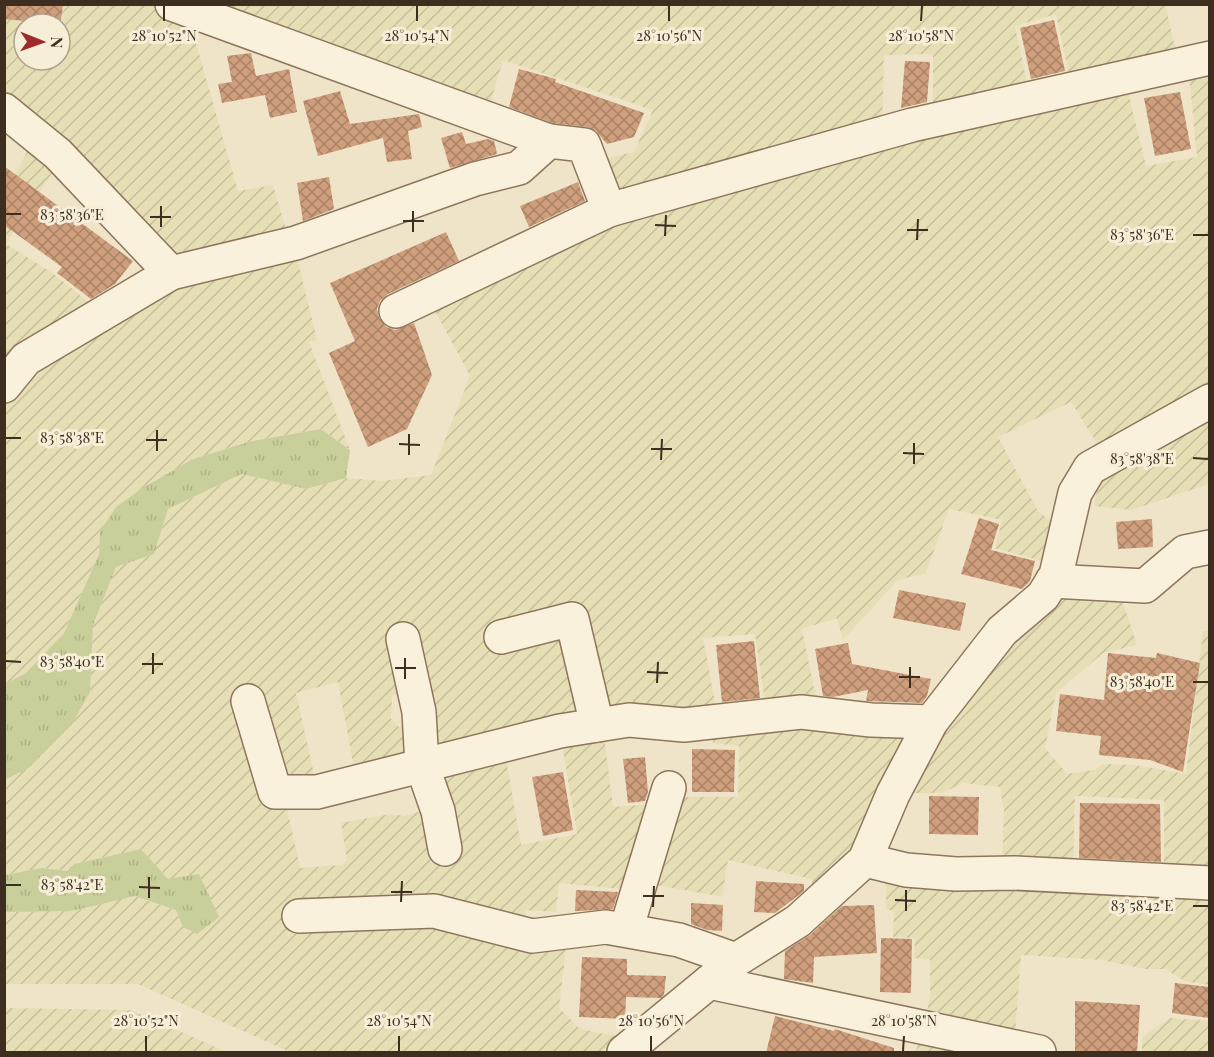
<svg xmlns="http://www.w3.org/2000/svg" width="1214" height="1057" viewBox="0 0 1214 1057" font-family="'Playfair Display',serif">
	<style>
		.farmland { fill: url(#farmland-furrows); fill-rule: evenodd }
		.grass { fill: url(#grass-tufts) }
		.building { fill: url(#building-cross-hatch) }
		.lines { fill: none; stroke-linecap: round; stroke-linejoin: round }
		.minor-casing { stroke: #8d765c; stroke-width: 36 }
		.minor { stroke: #faf1dc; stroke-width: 33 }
		.ticks { fill: none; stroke: #3d2e20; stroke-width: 2 }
		.ticks-label { font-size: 15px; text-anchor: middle; fill: #3d2e20; stroke: #f7eed8; stroke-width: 6; stroke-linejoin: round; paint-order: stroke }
	</style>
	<defs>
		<pattern id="farmland-furrows" width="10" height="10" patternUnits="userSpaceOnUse" patternTransform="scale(1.5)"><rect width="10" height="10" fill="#e6deb5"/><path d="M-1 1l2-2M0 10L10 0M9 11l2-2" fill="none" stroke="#c6bf9b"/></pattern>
		<pattern id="grass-tufts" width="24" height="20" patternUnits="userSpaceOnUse" patternTransform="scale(1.5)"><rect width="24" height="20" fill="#c9cf9b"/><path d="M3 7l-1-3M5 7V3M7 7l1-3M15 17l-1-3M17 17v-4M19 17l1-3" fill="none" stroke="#aeb285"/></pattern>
		<pattern id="building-cross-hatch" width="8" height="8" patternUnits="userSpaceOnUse" patternTransform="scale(1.5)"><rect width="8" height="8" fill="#cf9f7d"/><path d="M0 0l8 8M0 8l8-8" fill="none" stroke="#a98266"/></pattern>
	</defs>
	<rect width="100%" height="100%" fill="#f0e4c8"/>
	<g class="farmland">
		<path d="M 1165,4 L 1175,48 L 1070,79 L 1056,14 L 1015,26 L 1028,87 L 933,110 L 933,54 L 884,55 L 882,128 L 614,204 L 599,160 L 634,152 L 653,110 L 503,60 L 487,114 L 191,5 Z"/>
		<path d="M 4,5 L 150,5 L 173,14 L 192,29 L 238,191 L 273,185 L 288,236 L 174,267 L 5,105 ZM 24,24 L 60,24 L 60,60 L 24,60 Z"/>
		<path d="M 1209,68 L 1209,391 L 1102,451 L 1071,402 L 998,437 L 1038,511 L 1053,523 L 1049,563 L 995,548 L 1002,520 L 949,509 L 926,573 L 898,580 L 843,640 L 837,618 L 802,629 L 817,704 L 766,709 L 755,634 L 703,638 L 716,708 L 604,717 L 568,625 L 592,721 L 427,756 L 410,691 L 392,696 L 391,719 L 399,727 L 416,721 L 418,762 L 355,774 L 338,682 L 296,693 L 315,779 L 285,799 L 300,868 L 342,865 L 347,859 L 341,823 L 391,814 L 404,816 L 433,808 L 432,769 L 505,753 L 521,845 L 577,834 L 562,744 L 604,736 L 613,807 L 654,804 L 632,890 L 559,883 L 556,912 L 525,910 L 523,928 L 379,918 L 567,940 L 559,1008 L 580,1029 L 621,1037 L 601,1052 L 290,1052 L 138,984 L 5,984 L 4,912 L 135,896 L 176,910 L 183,927 L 168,879 L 141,849 L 75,864 L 67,871 L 41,868 L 5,875 L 5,780 L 30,767 L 90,692 L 93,625 L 116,567 L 154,554 L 168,509 L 243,474 L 306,489 L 346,478 L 383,481 L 431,475 L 470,376 L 434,309 L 604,227 L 705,194 L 1126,84 L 1146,166 L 1197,157 L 1189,74 Z"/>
		<path d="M 32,143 L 57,166 L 6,244 L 54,274 L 98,310 L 5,379 L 5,192 Z"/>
		<path d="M 295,249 L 317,340 L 309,342 L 350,450 L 321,429 L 252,441 L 193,459 L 144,487 L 116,507 L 100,531 L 99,553 L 64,633 L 26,673 L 5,684 L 5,392 L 31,359 L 172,289 Z"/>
		<path d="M 1209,410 L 1209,484 L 1131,510 L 1094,506 L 1099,481 Z"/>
		<path d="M 1063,591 L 1120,594 L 1137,645 L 1103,653 L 1056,693 L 1045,748 L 1067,774 L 1094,770 L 1102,764 L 1135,765 L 1186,774 L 1203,631 L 1209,631 L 1209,876 L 1164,874 L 1164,800 L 1075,796 L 1073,871 L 1002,867 L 1004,811 L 1000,787 L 963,783 L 942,793 L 906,793 L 940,729 L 991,658 Z"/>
		<path d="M 763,724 L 912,736 L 854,861 L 812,895 L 812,879 L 728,860 L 722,897 L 651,884 L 679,797 L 738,797 L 739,746 L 713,743 L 711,727 Z"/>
		<path d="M 886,876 L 1209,892 L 1209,985 L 1185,981 L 1165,969 L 1145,969 L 1102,960 L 1021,955 L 1015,1035 L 926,1018 L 930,994 L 930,959 L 914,958 L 915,938 L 893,937 L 894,911 L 886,909 Z"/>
		<path d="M 5,1008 L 131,1010 L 227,1052 L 5,1052 Z"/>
		<path d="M 1170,1018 L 1209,1021 L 1209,1052 L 1142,1052 L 1142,1037 Z"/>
		<path d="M 924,1033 L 1033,1052 L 915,1052 Z"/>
	</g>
	<g class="grass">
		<path d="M 321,429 L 350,450 L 346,478 L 306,489 L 242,474 L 168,509 L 154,554 L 116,567 L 93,625 L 90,692 L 73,722 L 30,767 L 5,780 L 5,684 L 26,673 L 64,633 L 99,554 L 100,531 L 116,507 L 144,487 L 193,459 L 252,441 Z"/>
		<path d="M 141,849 L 168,879 L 199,874 L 219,917 L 197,934 L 183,927 L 176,910 L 135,896 L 71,911 L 5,912 L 5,875 L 41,868 L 67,871 L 74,864 Z"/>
	</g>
	<g class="building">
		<path d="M 4,4 L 63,4 L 60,26 L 60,24 L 4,19 Z"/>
		<path d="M 1054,20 L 1065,71 L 1031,79 L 1020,28 Z"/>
		<path d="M 251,53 L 256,76 L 289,69 L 297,112 L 270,118 L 265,95 L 222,103 L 218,84 L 232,82 L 227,56 Z"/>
		<path d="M 905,61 L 930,62 L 927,102 L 901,108 Z"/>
		<path d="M 519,69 L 556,79 L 555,82 L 644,113 L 634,137 L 607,144 L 596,131 L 587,127 L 553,123 L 509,107 Z"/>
		<path d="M 340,91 L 350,124 L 419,114 L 422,127 L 408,131 L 412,159 L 387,162 L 383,138 L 318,156 L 303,101 Z"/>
		<path d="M 1180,92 L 1191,149 L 1155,156 L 1144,98 Z"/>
		<path d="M 462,132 L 466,144 L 488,139 L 494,141 L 497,154 L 450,168 L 441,138 Z"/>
		<path d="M 4,166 L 133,261 L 115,284 L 91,299 L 57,273 L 62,267 L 4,225 Z"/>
		<path d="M 329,177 L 334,209 L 303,221 L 297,183 Z"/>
		<path d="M 578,182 L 585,201 L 529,227 L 520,206 Z"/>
		<path d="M 446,232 L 459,261 L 388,294 L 380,301 L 377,309 L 379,318 L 386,327 L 395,330 L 414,323 L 432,375 L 407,429 L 368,447 L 329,353 L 355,341 L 330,283 Z"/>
		<path d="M 979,518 L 999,524 L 991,550 L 1035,561 L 1030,581 L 1022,589 L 961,574 Z"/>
		<path d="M 1152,519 L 1153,547 L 1118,549 L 1116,522 Z"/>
		<path d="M 899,590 L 966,603 L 960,631 L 893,618 Z"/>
		<path d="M 754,641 L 760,698 L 722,702 L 716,645 Z"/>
		<path d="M 848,643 L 852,664 L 931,679 L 927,696 L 922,703 L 866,701 L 868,690 L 833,697 L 823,696 L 815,649 Z"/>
		<path d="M 1108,653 L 1156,658 L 1157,653 L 1200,663 L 1183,772 L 1150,760 L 1099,755 L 1101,736 L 1056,731 L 1060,694 L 1104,700 Z"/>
		<path d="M 692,749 L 735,750 L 734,792 L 692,792 Z"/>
		<path d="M 645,757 L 648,792 L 645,801 L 628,803 L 623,759 Z"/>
		<path d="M 563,772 L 573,830 L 543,836 L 532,777 Z"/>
		<path d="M 929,796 L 979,797 L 978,835 L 929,834 Z"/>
		<path d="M 1080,803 L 1160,804 L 1161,862 L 1079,858 Z"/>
		<path d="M 756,881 L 804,884 L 804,891 L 775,913 L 754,912 Z"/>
		<path d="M 576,890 L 618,892 L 613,909 L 579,911 L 575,911 Z"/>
		<path d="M 691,903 L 723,905 L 722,931 L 707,930 L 691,924 Z"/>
		<path d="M 874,905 L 877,953 L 814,957 L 813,983 L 784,979 L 785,951 L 810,935 L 842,906 Z"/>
		<path d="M 881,938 L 912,939 L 911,993 L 880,992 Z"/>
		<path d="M 582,957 L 627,959 L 627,975 L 666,976 L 664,995 L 661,998 L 626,997 L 625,1019 L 579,1017 Z"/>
		<path d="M 1175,983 L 1209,987 L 1209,1018 L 1172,1013 Z"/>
		<path d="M 1075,1001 L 1140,1005 L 1137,1053 L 1075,1053 Z"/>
		<path d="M 775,1016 L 834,1031 L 835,1029 L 894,1048 L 894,1053 L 766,1053 Z"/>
	</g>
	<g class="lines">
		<defs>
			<g id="minor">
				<path d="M 172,4 L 549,141"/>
				<path d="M 4,110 L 58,154 L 171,273 L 296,243 L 475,179 L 519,168 L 549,141 L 584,145 L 609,210"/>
				<path d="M 396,311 L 609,210 L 912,125 L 1210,58"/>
				<path d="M 4,386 L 26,359 L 171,273"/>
				<path d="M 1052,581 L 1145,586 L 1185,552 L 1210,547"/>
				<path d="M 501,637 L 572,619 L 597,725"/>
				<path d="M 403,639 L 419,712 L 422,765 L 438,811 L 445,849"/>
				<path d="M 248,701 L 275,792 L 317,792 L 560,731 L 629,720 L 684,725 L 801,712 L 871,720 L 931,722"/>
				<path d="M 865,860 L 906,870 L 956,874 L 1014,873 L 1210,883"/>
				<path d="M 299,916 L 434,911 L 532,936 L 606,927 L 679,940 L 736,960"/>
				<path d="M 626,930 L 669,788"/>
				<path d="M 709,982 L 1039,1052"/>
				<path d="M 624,1052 L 736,960 L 798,921 L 865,860 L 893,794 L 931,722 L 1002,631 L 1043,596 L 1056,575 L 1075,493 L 1090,468 L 1210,401"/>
			</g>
		</defs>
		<use href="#minor" class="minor-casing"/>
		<use href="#minor" class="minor"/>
	</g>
	<path class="ticks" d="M 164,21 L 164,6M 417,21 L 417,6M 669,21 L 669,6M 921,21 L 922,6M 6,214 L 21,214M 150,217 L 171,217M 403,221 L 424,221M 655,225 L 676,226M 161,227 L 161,206M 907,230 L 928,230M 413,232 L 413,211M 1193,235 L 1208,235M 665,236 L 666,215M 917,240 L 918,219M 6,438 L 21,438M 146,440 L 167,440M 399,444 L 420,445M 651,449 L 672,449M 157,451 L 157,430M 903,453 L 924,454M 409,455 L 409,434M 1193,458 L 1208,459M 661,460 L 662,439M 914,464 L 914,443M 6,661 L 21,662M 142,664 L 163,664M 395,668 L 416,668M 647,672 L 668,673M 153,674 L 153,653M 899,677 L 920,677M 405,679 L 405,658M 1193,682 L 1208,682M 657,683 L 658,662M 910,688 L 910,667M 6,885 L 21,885M 139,887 L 160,888M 391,892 L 412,892M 643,896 L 664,896M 149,898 L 149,877M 895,900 L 916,901M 401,902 L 402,881M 1193,906 L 1208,906M 653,907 L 654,886M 906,911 L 906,890M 146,1051 L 146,1036M 399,1051 L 399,1036M 651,1051 L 651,1036M 903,1051 L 904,1036"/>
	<g class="ticks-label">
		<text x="164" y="41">28°10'52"N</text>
		<text x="417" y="41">28°10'54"N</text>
		<text x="669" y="41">28°10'56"N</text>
		<text x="921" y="41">28°10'58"N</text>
		<text x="72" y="220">83°58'36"E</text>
		<text x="1142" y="240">83°58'36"E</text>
		<text x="72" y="443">83°58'38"E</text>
		<text x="1142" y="464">83°58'38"E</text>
		<text x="72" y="667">83°58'40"E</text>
		<text x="1142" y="687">83°58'40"E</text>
		<text x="72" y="890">83°58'42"E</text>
		<text x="1142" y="911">83°58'42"E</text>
		<text x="146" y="1026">28°10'52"N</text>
		<text x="399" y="1026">28°10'54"N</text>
		<text x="651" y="1026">28°10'56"N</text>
		<text x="904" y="1026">28°10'58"N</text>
	</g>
	<rect width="1214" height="1057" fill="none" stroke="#3d2e20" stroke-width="12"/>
	<g transform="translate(42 42) rotate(91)"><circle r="28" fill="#f7eed8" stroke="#ada18e" stroke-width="1.5"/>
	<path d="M0-4.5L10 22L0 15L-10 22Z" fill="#9e2a2b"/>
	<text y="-9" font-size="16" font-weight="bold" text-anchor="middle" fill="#3d2e20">N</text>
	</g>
</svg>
